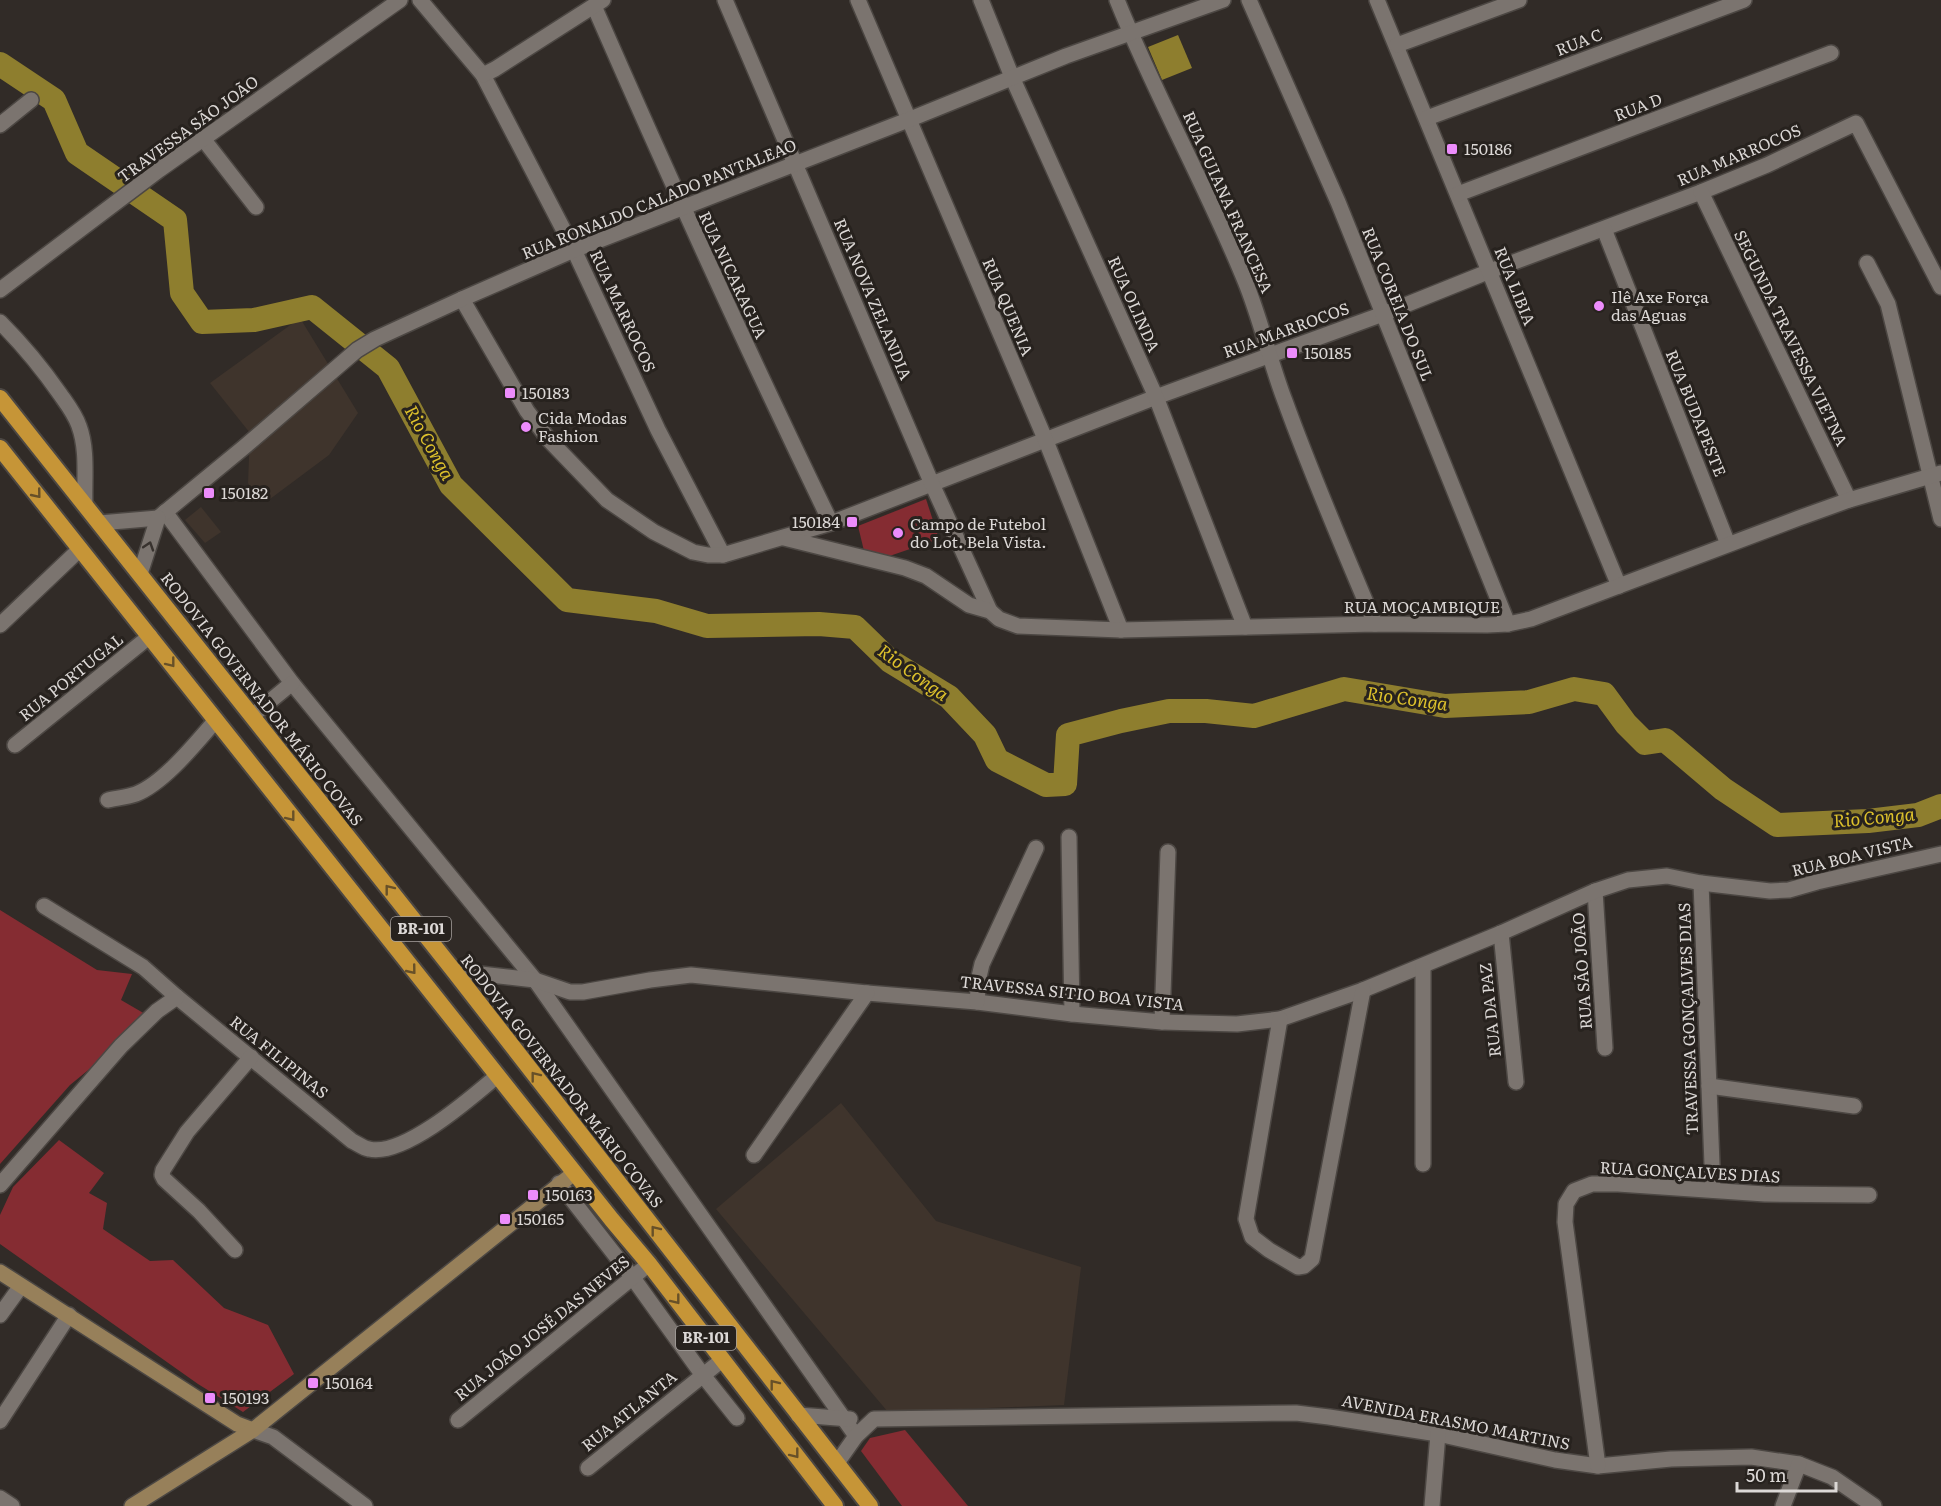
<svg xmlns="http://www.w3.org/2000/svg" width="1941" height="1506" viewBox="0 0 1941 1506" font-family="Literata,serif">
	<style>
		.built { fill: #3f342c }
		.green { fill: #852c32 }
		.water { fill: #8e7e2e }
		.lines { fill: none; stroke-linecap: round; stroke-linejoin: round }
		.river { stroke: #8e7e2e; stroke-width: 24 }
		.minor-casing { stroke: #4c4743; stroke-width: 18 }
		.secondary-casing { stroke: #4c4743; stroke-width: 18 }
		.trunk-casing { stroke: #4c4743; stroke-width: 20 }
		.minor { stroke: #7b746f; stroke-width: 15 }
		.secondary { stroke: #97805a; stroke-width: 15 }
		.trunk { stroke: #c69537; stroke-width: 16 }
		.oneway { stroke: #675028 }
		.oneway2 { stroke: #38322e }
		.poi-dot { fill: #ec8cfb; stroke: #27221e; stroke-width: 2 }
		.labels { text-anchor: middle; stroke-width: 6; stroke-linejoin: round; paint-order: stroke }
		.shield { fill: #27221e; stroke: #a6a19f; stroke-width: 1.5 }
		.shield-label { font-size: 15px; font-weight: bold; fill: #dcd8d6 }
		.street-label { font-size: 16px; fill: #dcd8d6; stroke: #27221e }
		.poi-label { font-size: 16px; fill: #dcd8d6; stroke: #27221e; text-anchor: start }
		.water-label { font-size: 18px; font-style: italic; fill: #ddc12c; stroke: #27221e }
	</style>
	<rect width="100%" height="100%" fill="#312b27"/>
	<g class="built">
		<path d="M 300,318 L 358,413 L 329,455 L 266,502 L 252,491 L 248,483 L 250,433 L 210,383 Z"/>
		<path d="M 201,507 L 221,532 L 205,543 L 185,520 Z"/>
		<path d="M 841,1103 L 936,1221 L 1081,1267 L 1064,1405 L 888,1412 L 716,1209 Z"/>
	</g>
	<g class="green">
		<path d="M 926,499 L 939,539 L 878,560 L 865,555 L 858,526 Z"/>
		<path d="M 0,910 L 97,970 L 132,974 L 121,1000 L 152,1018 L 70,1085 L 0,1164 Z"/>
		<path d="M 59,1140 L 104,1173 L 89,1193 L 107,1203 L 103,1229 L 150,1261 L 173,1260 L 224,1308 L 268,1325 L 294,1374 L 243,1412 L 198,1384 L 0,1244 L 0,1215 L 13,1187 Z"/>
		<path d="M 905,1430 L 968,1506 L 902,1506 L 861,1451 L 870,1438 Z"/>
	</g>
	<g class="water">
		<path d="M 1178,35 L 1192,68 L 1162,80 L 1148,47 Z"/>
		<path d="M 1941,802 L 1941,811 L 1919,821 L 1905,822 L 1906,813 Z"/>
	</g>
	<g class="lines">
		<path class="river" d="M 0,64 L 54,100 L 77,153 L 175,220 L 182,293 L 202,322 L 254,320 L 312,307 L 388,368 L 451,485 L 567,600 L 656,611 L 707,626 L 819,624 L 855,627 L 890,661 L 949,697 L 985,735 L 997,760 L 1046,785 L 1065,784 L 1068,735 L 1121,721 L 1169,711 L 1206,711 L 1254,716 L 1344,689 L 1445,706 L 1529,702 L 1574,689 L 1604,694 L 1626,724 L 1645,743 L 1665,740 L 1723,789 L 1777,825 L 1868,821 L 1918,815 L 1941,806"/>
		<defs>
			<g id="minor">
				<path d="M 420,0 L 483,75 L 574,250 L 658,430 L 723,555 L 831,523 L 1156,397 L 1383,314 L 1490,271 L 1701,192 L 1767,165 L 1856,123 L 1941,287"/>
				<path d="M 725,0 L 932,484 L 990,611"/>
				<path d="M 858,0 L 1046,441 L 1121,630"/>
				<path d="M 981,0 L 1012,77 L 1156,397 L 1245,627"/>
				<path d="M 1117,0 C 1155,95 1206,185 1245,281 C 1261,320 1270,362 1285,401 C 1312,476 1344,550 1375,624"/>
				<path d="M 1249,0 L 1338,202 L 1508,624"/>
				<path d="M 1377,0 L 1619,586"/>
				<path d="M 594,6 C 670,180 748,352 831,523"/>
				<path d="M 1397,45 L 1519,0"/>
				<path d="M 483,75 L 495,69 L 603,0"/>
				<path d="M 1427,118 L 1744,0"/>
				<path d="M 0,125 L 31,100"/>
				<path d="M 204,140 L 256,207"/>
				<path d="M 1701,192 L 1849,500"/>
				<path d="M 1458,194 L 1831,53"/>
				<path d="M 1604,229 L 1728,544"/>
				<path d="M 1867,263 L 1888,304 L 1941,519"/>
				<path d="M 0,290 L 159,170 L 400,0"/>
				<path d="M 462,299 L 527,411 L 550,441 L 607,500 L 654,532 L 693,552 L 708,555 L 723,555"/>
				<path d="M 0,322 C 22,344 42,368 60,394 C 67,404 75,414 79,426 C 88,450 84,480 85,505"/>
				<path d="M 165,512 L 292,683 L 535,980 L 856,1436"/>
				<path d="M 158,518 L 243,448 L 357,350 L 375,339 L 462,299 L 574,250 L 908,120 L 1066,56 L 1223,0"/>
				<path d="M 100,523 L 158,518"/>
				<path d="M 784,538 L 905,568 L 926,576 L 969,605 L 990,611 L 999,619 L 1018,626 L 1121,630 L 1375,624 L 1487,625 L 1508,624 L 1531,619 L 1799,518 L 1849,500 L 1941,473"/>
				<path d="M 140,574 L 158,518"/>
				<path d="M 0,625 L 80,549"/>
				<path d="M 252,716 L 292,683"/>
				<path d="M 15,745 L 150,636"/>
				<path d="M 108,800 C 117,798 128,797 136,794 C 164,783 196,743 216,720"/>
				<path d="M 1069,837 L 1072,1014"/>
				<path d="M 1701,883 L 1713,1190"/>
				<path d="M 1595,891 L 1605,1048"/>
				<path d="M 44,906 L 143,967 L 177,997 L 352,1141 C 357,1143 363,1148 369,1149 C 404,1157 471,1098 497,1076"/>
				<path d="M 1501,933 L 1516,1082"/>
				<path d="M 454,971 L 535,980 L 570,992 L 583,992 L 650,980 L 691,975 L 867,993 L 977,1002 L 1072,1014 L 1162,1022 L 1237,1024 L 1280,1019 L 1363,990 L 1501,933 L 1595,891 L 1628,880 L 1667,876 L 1701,883 L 1770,891 L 1789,890 L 1817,882 L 1941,854"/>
				<path d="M 977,1002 L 979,977 L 982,964 L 1036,848"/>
				<path d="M 1280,1019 L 1246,1219 L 1252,1237 L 1269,1250 L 1298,1267 L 1304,1266 L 1312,1259 L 1363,990"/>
				<path d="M 1162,1022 L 1168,852"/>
				<path d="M 1709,1086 L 1854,1106"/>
				<path d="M 754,1155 L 867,993"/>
				<path d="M 1423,1164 L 1423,966"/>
				<path d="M 559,1183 L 633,1278 L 702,1374 L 737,1418"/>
				<path d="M 0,1185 L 121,1046 L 157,1011 L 177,997"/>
				<path d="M 235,1250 L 199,1211 L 164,1179 L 162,1175 L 163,1170 L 187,1132 L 251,1057"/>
				<path d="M 0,1315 L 21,1286"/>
				<path d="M 798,1415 L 850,1419"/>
				<path d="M 458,1420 L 649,1264"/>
				<path d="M 0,1421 L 69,1315"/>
				<path d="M 253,1430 L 273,1437 L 365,1506"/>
				<path d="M 837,1463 L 856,1436 L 874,1419 L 1296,1413 L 1329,1417 L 1438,1434 L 1555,1460 L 1598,1466 L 1671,1459 L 1751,1457 L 1799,1464 L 1832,1477 L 1874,1506"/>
				<path d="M 1598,1466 L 1565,1222 L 1566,1204 L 1574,1191 L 1592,1184 L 1618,1184 L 1765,1194 L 1869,1195"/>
				<path d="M 588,1468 L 722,1360"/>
				<path d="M 0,1498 L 12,1506"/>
				<path d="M 1432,1506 L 1438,1434"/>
				<path d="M 1783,1506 L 1799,1464"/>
			</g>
			<g id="secondary">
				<path d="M 0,1272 L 237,1424 L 253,1430"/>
				<path d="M 132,1506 L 253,1430 L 574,1173"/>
			</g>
			<g id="trunk">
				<path d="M 0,398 L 454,971 L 870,1506"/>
				<path d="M 0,448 C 205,705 407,963 612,1220 L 649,1264 L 835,1506"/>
			</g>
		</defs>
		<use href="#minor" class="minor-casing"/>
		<use href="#secondary" class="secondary-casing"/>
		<use href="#trunk" class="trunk-casing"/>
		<use href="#minor" class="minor"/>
		<use href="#secondary" class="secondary"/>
		<use href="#trunk" class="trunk"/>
	</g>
	<defs><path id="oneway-chevron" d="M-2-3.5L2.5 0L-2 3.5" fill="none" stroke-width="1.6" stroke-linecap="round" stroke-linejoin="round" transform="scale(1.5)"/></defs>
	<g class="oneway">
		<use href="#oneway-chevron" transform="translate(37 494) rotate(51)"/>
		<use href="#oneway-chevron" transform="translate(171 663) rotate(52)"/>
		<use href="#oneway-chevron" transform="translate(291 817) rotate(52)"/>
		<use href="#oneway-chevron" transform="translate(389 889) rotate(-128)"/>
		<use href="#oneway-chevron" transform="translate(412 970) rotate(51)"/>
		<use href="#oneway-chevron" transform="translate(535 1076) rotate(-128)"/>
		<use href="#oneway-chevron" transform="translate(655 1230) rotate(-128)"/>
		<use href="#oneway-chevron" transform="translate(676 1300) rotate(52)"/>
		<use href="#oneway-chevron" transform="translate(774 1384) rotate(-128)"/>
		<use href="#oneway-chevron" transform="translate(795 1454) rotate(52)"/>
	</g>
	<use class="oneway2" href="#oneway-chevron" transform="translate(149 546) rotate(-72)"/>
	<g class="poi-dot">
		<rect x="1446" y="143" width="12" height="12" rx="3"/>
		<circle cx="1599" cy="306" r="6"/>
		<rect x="1286" y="347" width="12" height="12" rx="3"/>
		<rect x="504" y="387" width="12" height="12" rx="3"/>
		<circle cx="526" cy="427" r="6"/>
		<rect x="203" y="487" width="12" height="12" rx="3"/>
		<rect x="846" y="516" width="12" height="12" rx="3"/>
		<circle cx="898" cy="533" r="6"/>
		<rect x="527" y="1189" width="12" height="12" rx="3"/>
		<rect x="499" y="1213" width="12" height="12" rx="3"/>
		<rect x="307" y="1377" width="12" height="12" rx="3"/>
		<rect x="204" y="1392" width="12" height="12" rx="3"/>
	</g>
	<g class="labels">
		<g class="shield">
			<rect x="391" y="917" width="60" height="24" rx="4.5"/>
			<rect x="676" y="1326" width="60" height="24" rx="4.5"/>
		</g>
		<g class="shield-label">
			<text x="421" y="934">BR-101</text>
			<text x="706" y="1343">BR-101</text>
		</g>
		<g class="street-label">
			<text transform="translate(1579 42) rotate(-21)" y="6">RUA C</text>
			<text transform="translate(1638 107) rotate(-21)" y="6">RUA D</text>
			<text transform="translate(188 129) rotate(-36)" y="6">TRAVESSA SÃO JOÃO</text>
			<text transform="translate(1739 155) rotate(-23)" y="6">RUA MARROCOS</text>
			<text transform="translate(659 199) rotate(-22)" y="6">RUA RONALDO CALADO PANTALEAO</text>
			<text transform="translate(1228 202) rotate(66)" y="6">RUA GUIANA FRANCESA</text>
			<text transform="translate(733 275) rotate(65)" y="6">RUA NICARAGUA</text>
			<text transform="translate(1515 286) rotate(68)" y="6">RUA LIBIA</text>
			<text transform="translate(873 299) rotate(67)" y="6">RUA NOVA ZELANDIA</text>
			<text transform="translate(1134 304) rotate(66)" y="6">RUA OLINDA</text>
			<text transform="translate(1398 304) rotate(68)" y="6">RUA COREIA DO SUL</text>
			<text transform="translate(1008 307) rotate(67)" y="6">RUA QUENIA</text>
			<text transform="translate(623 311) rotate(65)" y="6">RUA MARROCOS</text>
			<text transform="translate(1286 330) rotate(-20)" y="6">RUA MARROCOS</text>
			<text transform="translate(1791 338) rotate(64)" y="6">SEGUNDA TRAVESSA VIETNA</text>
			<text transform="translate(1696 413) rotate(68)" y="6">RUA BUDAPESTE</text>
			<text x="1422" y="613">RUA MOÇAMBIQUE</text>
			<text transform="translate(71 677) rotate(-39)" y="6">RUA PORTUGAL</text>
			<text transform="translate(262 699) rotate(52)" y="6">RODOVIA GOVERNADOR MÁRIO COVAS</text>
			<text transform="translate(1852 856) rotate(-14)" y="6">RUA BOA VISTA</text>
			<text transform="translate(1582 971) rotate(-94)" y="6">RUA SÃO JOÃO</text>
			<text transform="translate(1072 993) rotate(6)" y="6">TRAVESSA SITIO BOA VISTA</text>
			<text transform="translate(1490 1010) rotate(-96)" y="6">RUA DA PAZ</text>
			<text transform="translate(1688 1019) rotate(-92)" y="6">TRAVESSA GONÇALVES DIAS</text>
			<text transform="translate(279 1057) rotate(39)" y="6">RUA FILIPINAS</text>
			<text transform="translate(562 1081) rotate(52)" y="6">RODOVIA GOVERNADOR MÁRIO COVAS</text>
			<text transform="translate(1690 1172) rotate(3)" y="6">RUA GONÇALVES DIAS</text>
			<text transform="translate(542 1328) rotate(-39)" y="6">RUA JOÃO JOSÉ DAS NEVES</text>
			<text transform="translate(629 1411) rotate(-39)" y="6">RUA ATLANTA</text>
			<text transform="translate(1456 1422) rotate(11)" y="6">AVENIDA ERASMO MARTINS</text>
		</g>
		<g class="poi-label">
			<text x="1464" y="155">150186</text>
			<text x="1611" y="303">Ilê Axe Força<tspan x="1611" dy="18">das Aguas</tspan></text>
			<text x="1304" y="359">150185</text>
			<text x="522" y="399">150183</text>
			<text x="538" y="424">Cida Modas<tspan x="538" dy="18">Fashion</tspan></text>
			<text x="221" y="499">150182</text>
			<text x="840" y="528" text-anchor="end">150184</text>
			<text x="910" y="530">Campo de Futebol<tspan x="910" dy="18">do Lot. Bela Vista.</tspan></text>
			<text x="545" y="1201">150163</text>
			<text x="517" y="1225">150165</text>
			<text x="325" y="1389">150164</text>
			<text x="222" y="1404">150193</text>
		</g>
		<g class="water-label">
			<text transform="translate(429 443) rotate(61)" y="6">Rio Conga</text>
			<text transform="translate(913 673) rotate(36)" y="6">Rio Conga</text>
			<text transform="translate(1407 699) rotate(8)" y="6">Rio Conga</text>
			<text transform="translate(1874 818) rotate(-5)" y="6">Rio Conga</text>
		</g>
	</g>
	<path d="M1737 1482v9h99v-9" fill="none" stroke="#dcd8d6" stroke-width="3"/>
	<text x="1746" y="1482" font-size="18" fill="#dcd8d6" stroke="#27221e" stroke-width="4.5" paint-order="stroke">50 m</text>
</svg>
